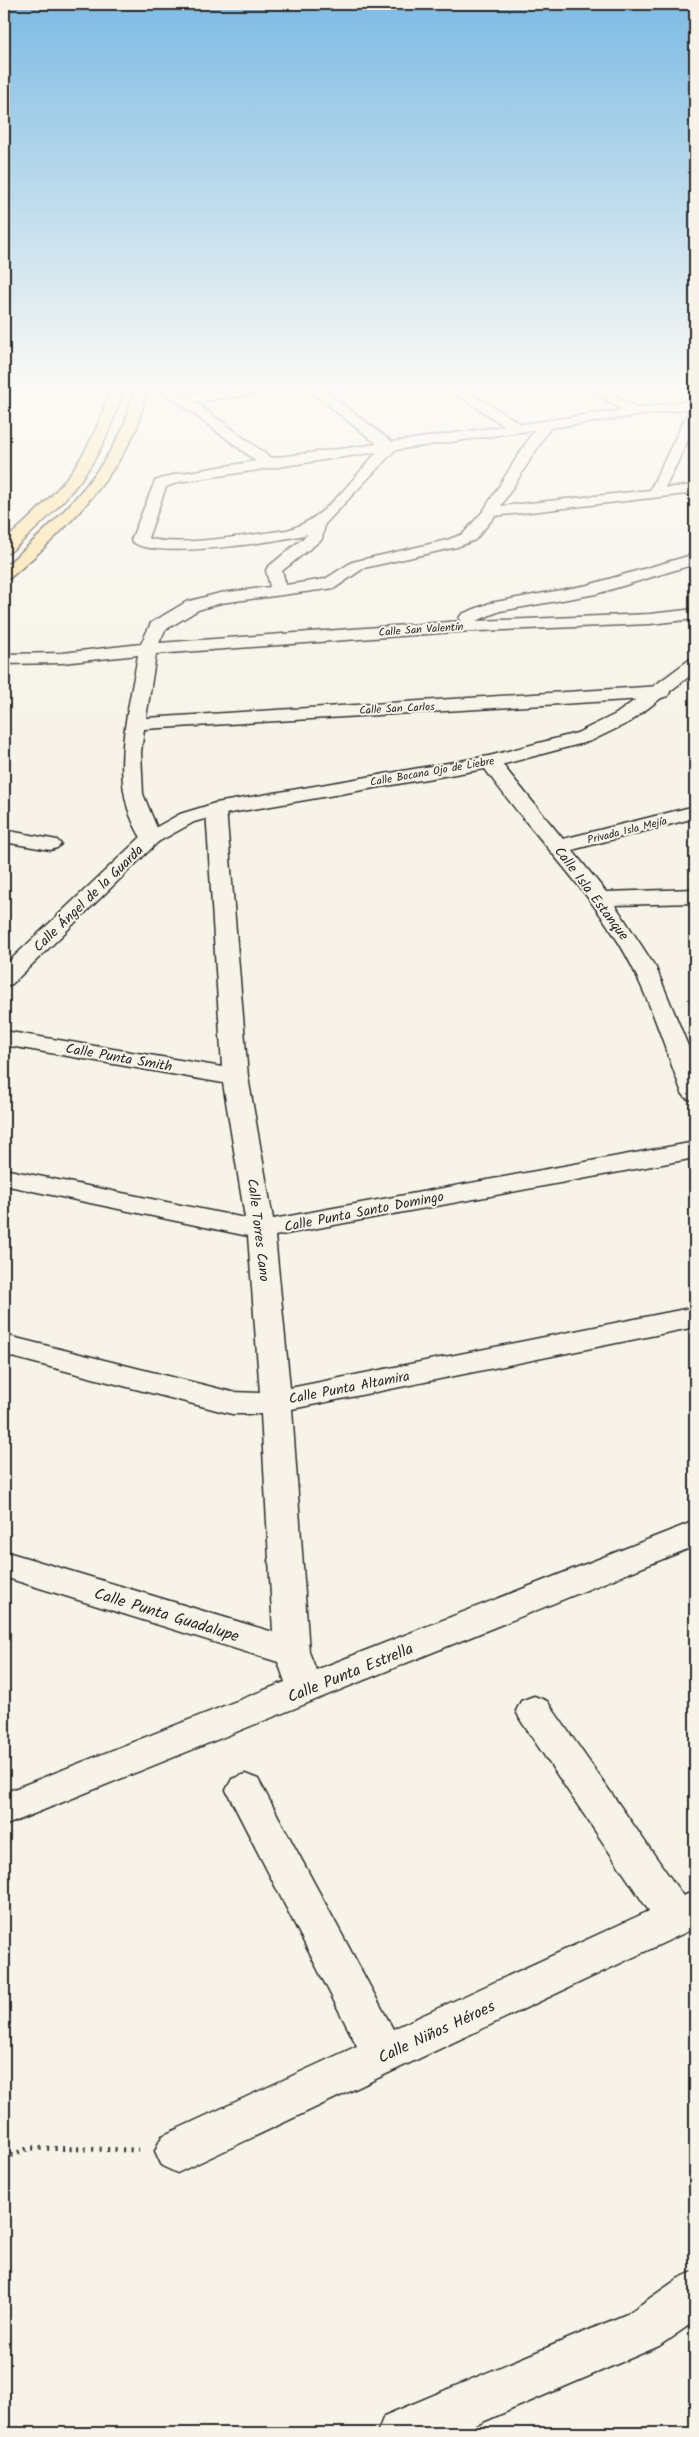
<svg xmlns="http://www.w3.org/2000/svg" width="699" height="2437" viewBox="0 0 699 2437" font-family="Kalam,sans-serif">
	<style>
		.lines { fill: none; stroke-linecap: round; stroke-linejoin: round }
		.street-casing { stroke: #2b2b2b; stroke-width: 3 }
		.secondary-casing { stroke: #2b2b2b; stroke-width: 3 }
		.primary-casing { stroke: #2b2b2b; stroke-width: 3 }
		.path { stroke: #2b2b2b; stroke-width: 5; stroke-dasharray: 2 5.5; stroke-linecap: butt }
		.street { fill: #f7f3e8; fill-rule: evenodd }
		.secondary { fill: #f7f3e8; fill-rule: evenodd }
		.primary { fill: #fcde96; fill-rule: evenodd }
		.labels { text-anchor: middle; stroke-width: 4; stroke-linejoin: round; paint-order: stroke }
		.far-street-label { font-size: 11px; fill: #2b2b2b; stroke: #f7f3e8 }
		.street-label { font-size: 14px; fill: #2b2b2b; stroke: #f7f3e8 }
		.near-street-label { font-size: 16px; fill: #2b2b2b; stroke: #f7f3e8 }
	</style>
	<rect width="100%" height="100%" fill="#f7f3e8"/>
	<filter id="ink" filterUnits="userSpaceOnUse"><feTurbulence type="fractalNoise" baseFrequency=".02" numOctaves="2"/><feDisplacementMap in="SourceGraphic" scale="10" xChannelSelector="R" yChannelSelector="G"/><feConvolveMatrix kernelMatrix="1 2 1 2 8 2 1 2 1" color-interpolation-filters="sRGB"/></filter>
	<g filter="url(#ink)">
		<g class="lines">
			<defs>
				<g id="street">
					<path d="M 155,387 L 172,387 L 185,395 L 243,387 L 285,387 L 279,391 L 195,402 L 271,458 L 377,444 L 305,387 L 320,387 L 392,442 L 505,426 L 445,387 L 461,387 L 521,424 L 622,410 L 585,387 L 601,387 L 638,408 L 695,400 L 695,426 L 665,488 L 695,485 L 695,493 L 495,516 L 475,540 L 457,547 L 364,568 L 335,588 L 221,603 L 198,610 L 165,630 L 159,643 L 462,621 L 459,618 L 462,614 L 490,603 L 588,585 L 695,554 L 695,564 L 596,594 L 500,611 L 476,621 L 650,614 L 695,609 L 695,619 L 650,624 L 454,632 L 156,654 L 146,718 L 661,686 L 668,688 L 670,692 L 668,696 L 661,698 L 144,729 L 141,752 L 143,794 L 161,838 L 158,842 L 151,844 L 144,842 C 105,786 128,716 138,655 L 62,663 L 4,664 L 4,654 L 62,653 L 141,644 L 151,623 L 186,602 L 220,593 L 270,587 L 266,570 L 268,567 L 308,534 C 282,541 146,562 131,540 L 155,481 L 176,474 L 256,461 L 178,402 ZM 694,408 L 688,412 L 650,490 L 501,506 L 550,428 ZM 534,430 L 484,510 L 463,534 L 447,540 L 352,562 L 325,579 L 286,585 L 282,571 L 322,539 L 325,524 L 395,450 ZM 377,452 C 351,480 325,520 287,530 C 252,534 178,548 148,538 L 166,487 L 179,482 Z"/>
					<path d="M 490,756 L 497,758 L 563,839 L 695,806 L 695,818 L 572,850 L 606,892 L 695,889 L 695,903 L 615,905 L 656,968 L 695,1063 L 695,1101 L 686,1098 L 682,1093 C 663,1043 647,989 619,943 C 579,878 523,824 480,762 L 483,758 Z"/>
					<path d="M 216,803 L 223,805 L 226,809 L 248,1077 L 273,1219 L 695,1142 L 695,1158 L 275,1236 L 290,1388 L 695,1307 L 695,1327 L 292,1409 L 309,1652 L 316,1670 L 695,1521 L 695,1546 L 4,1826 L 4,1793 L 285,1682 L 278,1662 L 4,1577 L 4,1551 L 273,1632 L 261,1414 L 232,1414 L 4,1355 L 4,1335 L 232,1392 L 260,1393 L 248,1236 L 4,1185 L 4,1169 L 245,1218 L 223,1083 L 4,1045 L 4,1031 L 222,1067 L 206,809 L 209,805 Z"/>
					<path d="M 4,830 L 57,840 L 61,844 L 57,848 L 50,850 L 4,842 Z"/>
					<path d="M 534,1696 L 547,1701 L 683,1896 L 695,1891 L 695,1928 L 192,2166 L 177,2173 L 162,2166 L 155,2151 L 162,2136 L 357,2046 L 226,1790 L 232,1779 L 245,1774 L 258,1779 L 393,2029 L 649,1911 L 521,1721 L 516,1711 L 521,1701 Z"/>
					<path d="M 695,2271 L 695,2321 L 659,2346 L 457,2433 L 377,2433 L 384,2416 L 627,2314 L 679,2278 Z"/>
				</g>
				<path id="secondary" d="M 695,659 L 695,672 L 630,722 L 591,741 L 490,768 L 219,815 L 194,822 L 158,842 L 12,984 L 4,986 L 4,966 L 144,834 L 180,814 L 216,803 L 489,756 L 577,733 L 616,714 L 689,660 Z"/>
				<g id="primary">
					<path d="M 110,387 L 123,387 C 106,462 65,504 10,552 L 4,554 L 4,541 C 57,495 93,457 110,387 Z"/>
					<path d="M 134,387 L 147,387 C 144,402 141,418 135,432 C 106,490 58,537 10,578 L 4,580 L 4,567 C 49,529 94,485 121,432 C 128,419 130,402 134,387 Z"/>
				</g>
			</defs>
			<use href="#street" class="street-casing"/>
			<use href="#secondary" class="secondary-casing"/>
			<use href="#primary" class="primary-casing"/>
			<path class="path" d="M 4,2158 L 30,2148 L 141,2150"/>
			<use href="#street" class="street"/>
			<use href="#secondary" class="secondary"/>
			<use href="#primary" class="primary"/>
		</g>
	</g>
	<linearGradient id="sky" x2="0" y2="1"><stop stop-color="#7dbbe4"/><stop offset="0.53" stop-color="#fbfaf5"/><stop offset="1" stop-color="#fbfaf5" stop-opacity="0"/></linearGradient>
	<rect width="699" height="729" fill="url(#sky)"/>
	<g class="labels">
		<g class="far-street-label">
			<text transform="translate(421 629) rotate(-4)" y="4">Calle San Valentín</text>
			<text transform="translate(397 708) rotate(-3)" y="4">Calle San Carlos</text>
			<text transform="translate(432 771) rotate(-10)" y="4">Calle Bocana Ojo de Liebre</text>
			<text transform="translate(627 830) rotate(-14)" y="4">Privada Isla Mejía</text>
		</g>
		<g class="street-label">
			<text transform="translate(592 893) rotate(53)" y="5">Calle Isla Estanque</text>
			<text transform="translate(88 898) rotate(-44)" y="5">Calle Ángel de la Guarda</text>
			<text transform="translate(119 1057) rotate(10)" y="5">Calle Punta Smith</text>
			<text transform="translate(364 1211) rotate(-11)" y="5">Calle Punta Santo Domingo</text>
			<text transform="translate(259 1230) rotate(83)" y="5">Calle Torres Cano</text>
			<text transform="translate(349 1387) rotate(-11)" y="5">Calle Punta Altamira</text>
		</g>
		<g class="near-street-label">
			<text transform="translate(167 1614) rotate(17)" y="6">Calle Punta Guadalupe</text>
			<text transform="translate(350 1672) rotate(-22)" y="6">Calle Punta Estrella</text>
			<text transform="translate(436 2031) rotate(-25)" y="6">Calle Niños Héroes</text>
		</g>
	</g>
	<rect width="699" height="2437" fill="none" stroke="#f7f3e8" stroke-width="20"/>
	<rect x="10" y="10" width="679" height="2417" fill="none" stroke="#2b2b2b" stroke-width="2" filter="url(#ink)"/>
</svg>
